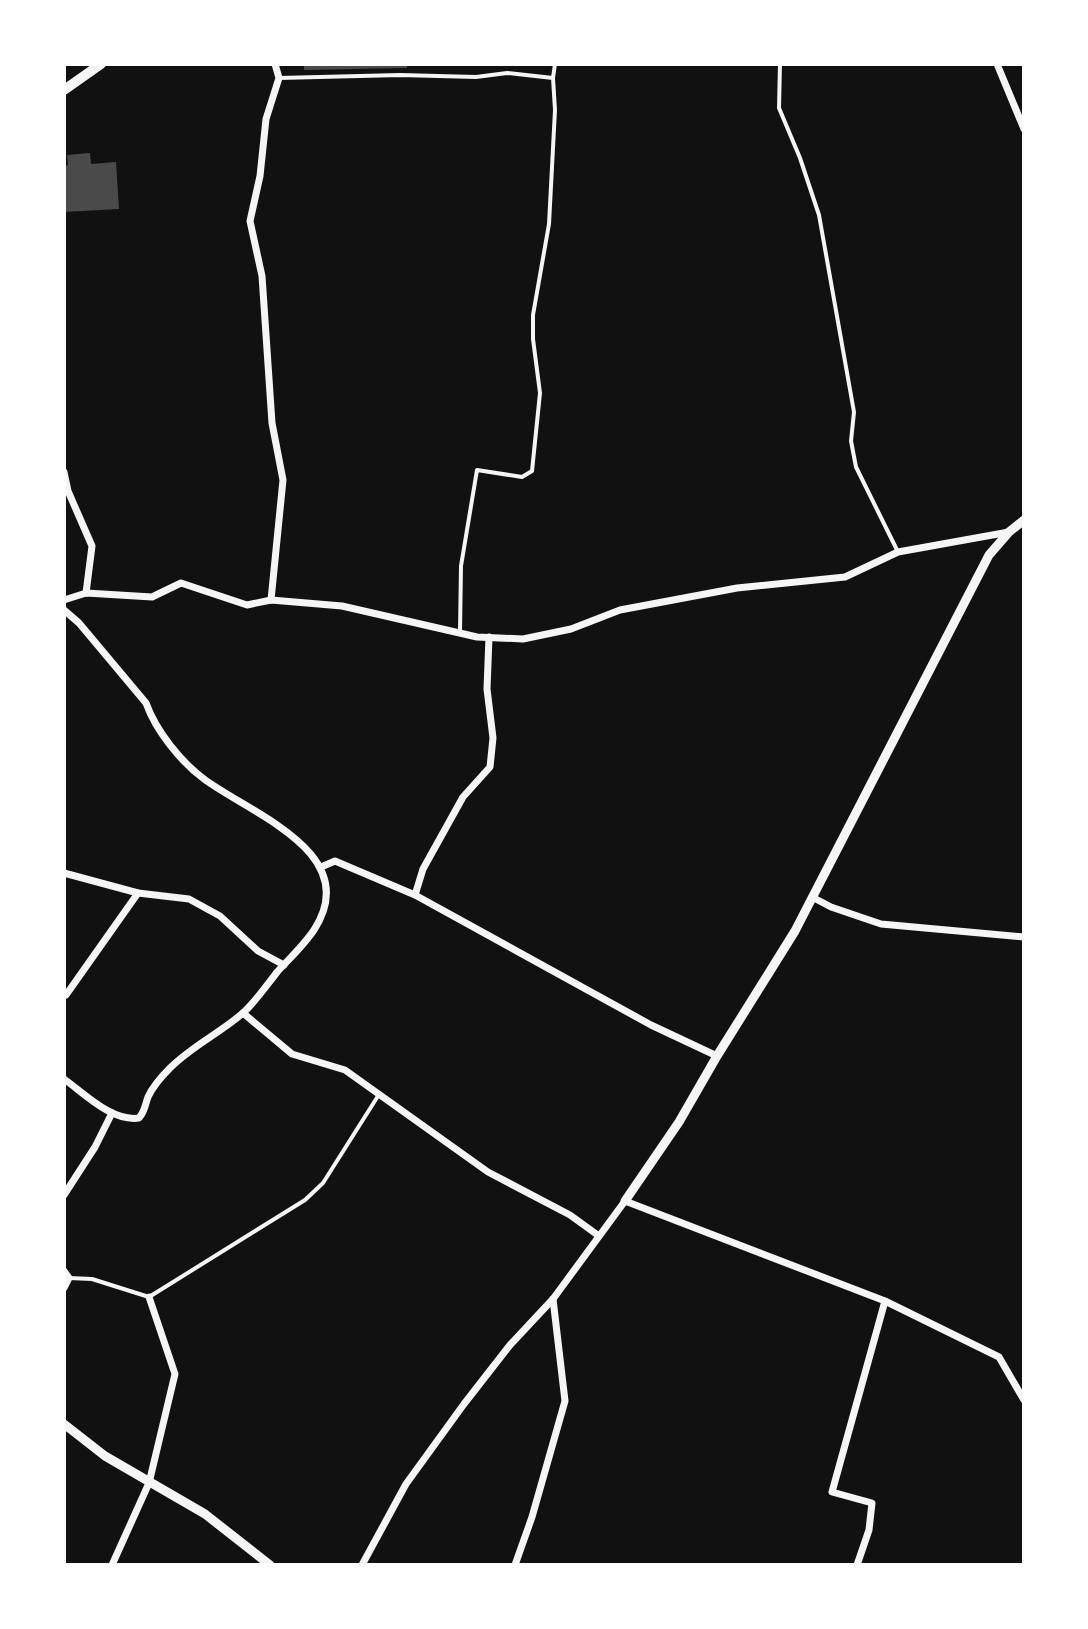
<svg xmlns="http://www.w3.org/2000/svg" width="1088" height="1629" viewBox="0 0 1088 1629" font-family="'Times New Roman',serif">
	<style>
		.building { fill: #4a4a4a }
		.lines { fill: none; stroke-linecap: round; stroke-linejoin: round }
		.service { stroke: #f5f5f5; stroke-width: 4 }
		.minor { stroke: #f5f5f5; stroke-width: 7 }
		.tertiary { stroke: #f5f5f5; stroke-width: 9 }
		.secondary { stroke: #f5f5f5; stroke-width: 10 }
	</style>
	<rect width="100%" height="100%" fill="#111"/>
	<g class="building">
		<path d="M 304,64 L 407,64 L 407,68 L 304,70 Z"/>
		<path d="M 90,153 L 91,164 L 116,162 L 119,209 L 64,212 L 64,166 L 68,165 L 67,155 Z"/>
	</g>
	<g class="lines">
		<g class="service">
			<path d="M 780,64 L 779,108 L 800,158 L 819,215 L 854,412 L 851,441 L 856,467 L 898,552"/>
			<path d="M 279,78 L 400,75 L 476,77 L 507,73 L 553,78 L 555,64"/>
			<path d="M 460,631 L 461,566 L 477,470 L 522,477 L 532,471 L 540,393 L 533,339 L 533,315 L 549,224 L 555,110 L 553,78"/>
			<path d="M 69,1278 L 92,1279 L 149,1297 L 305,1200 L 323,1183 L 378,1096"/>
		</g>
		<g class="minor">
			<path d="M 997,64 L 1024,129"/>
			<path d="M 64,472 L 68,491 L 92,546 L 86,593"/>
			<path d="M 64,600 L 86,593 L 152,597 L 181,583 L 247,605 L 271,600 L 342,606 L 477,637 L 523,639 L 571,629 L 620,610 L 737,588 L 845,577 L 898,552 L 1009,532"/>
			<path d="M 271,600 L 283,480 L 272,423 L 262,276 L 250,221 L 260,176 L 266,119 L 279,78 L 275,64"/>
			<path d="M 64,610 L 79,623 L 146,703 C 156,731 181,762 204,779 C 251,814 364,853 314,930 C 304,945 290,958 278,971 C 267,985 256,1001 243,1013 C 220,1033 192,1046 170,1068 C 162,1076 153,1086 148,1097 C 145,1105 145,1111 139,1118 C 112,1122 85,1094 64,1079"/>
			<path d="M 321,867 L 335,861 L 415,895 L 651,1025 L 717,1056"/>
			<path d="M 64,873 L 138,893 L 189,899 L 220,916 L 258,951 L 284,965"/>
			<path d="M 415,895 L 423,869 L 463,797 L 490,767 L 493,738 L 487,689 L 489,637"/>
			<path d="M 812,897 L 831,907 L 881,924 L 1024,937"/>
			<path d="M 66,995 L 138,893"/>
			<path d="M 243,1013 L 292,1054 L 345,1070 L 488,1172 L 570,1215 L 599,1236"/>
			<path d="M 64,1195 L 95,1147 L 112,1113"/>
			<path d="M 64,1271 L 69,1278 L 64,1288"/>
			<path d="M 112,1565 L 149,1483 L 175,1374 L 149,1297"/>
			<path d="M 362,1565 L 406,1484 L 464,1404 L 510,1345 L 553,1299 L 625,1201 L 885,1301 L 999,1357 L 1024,1400"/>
			<path d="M 515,1565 L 532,1517 L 565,1401 L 553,1299"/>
			<path d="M 857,1565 L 869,1530 L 872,1503 L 832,1492 L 885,1301"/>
		</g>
		<g class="tertiary">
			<path d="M 625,1201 L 679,1122 L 717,1056 L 795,931 L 989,555 L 1009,532 L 1024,520"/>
			<path d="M 64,1424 L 105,1456 L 205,1514 L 270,1565"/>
		</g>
		<path class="secondary" d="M 64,90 L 101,64"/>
	</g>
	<rect width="1088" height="1629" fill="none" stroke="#ffffff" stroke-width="132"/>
</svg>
